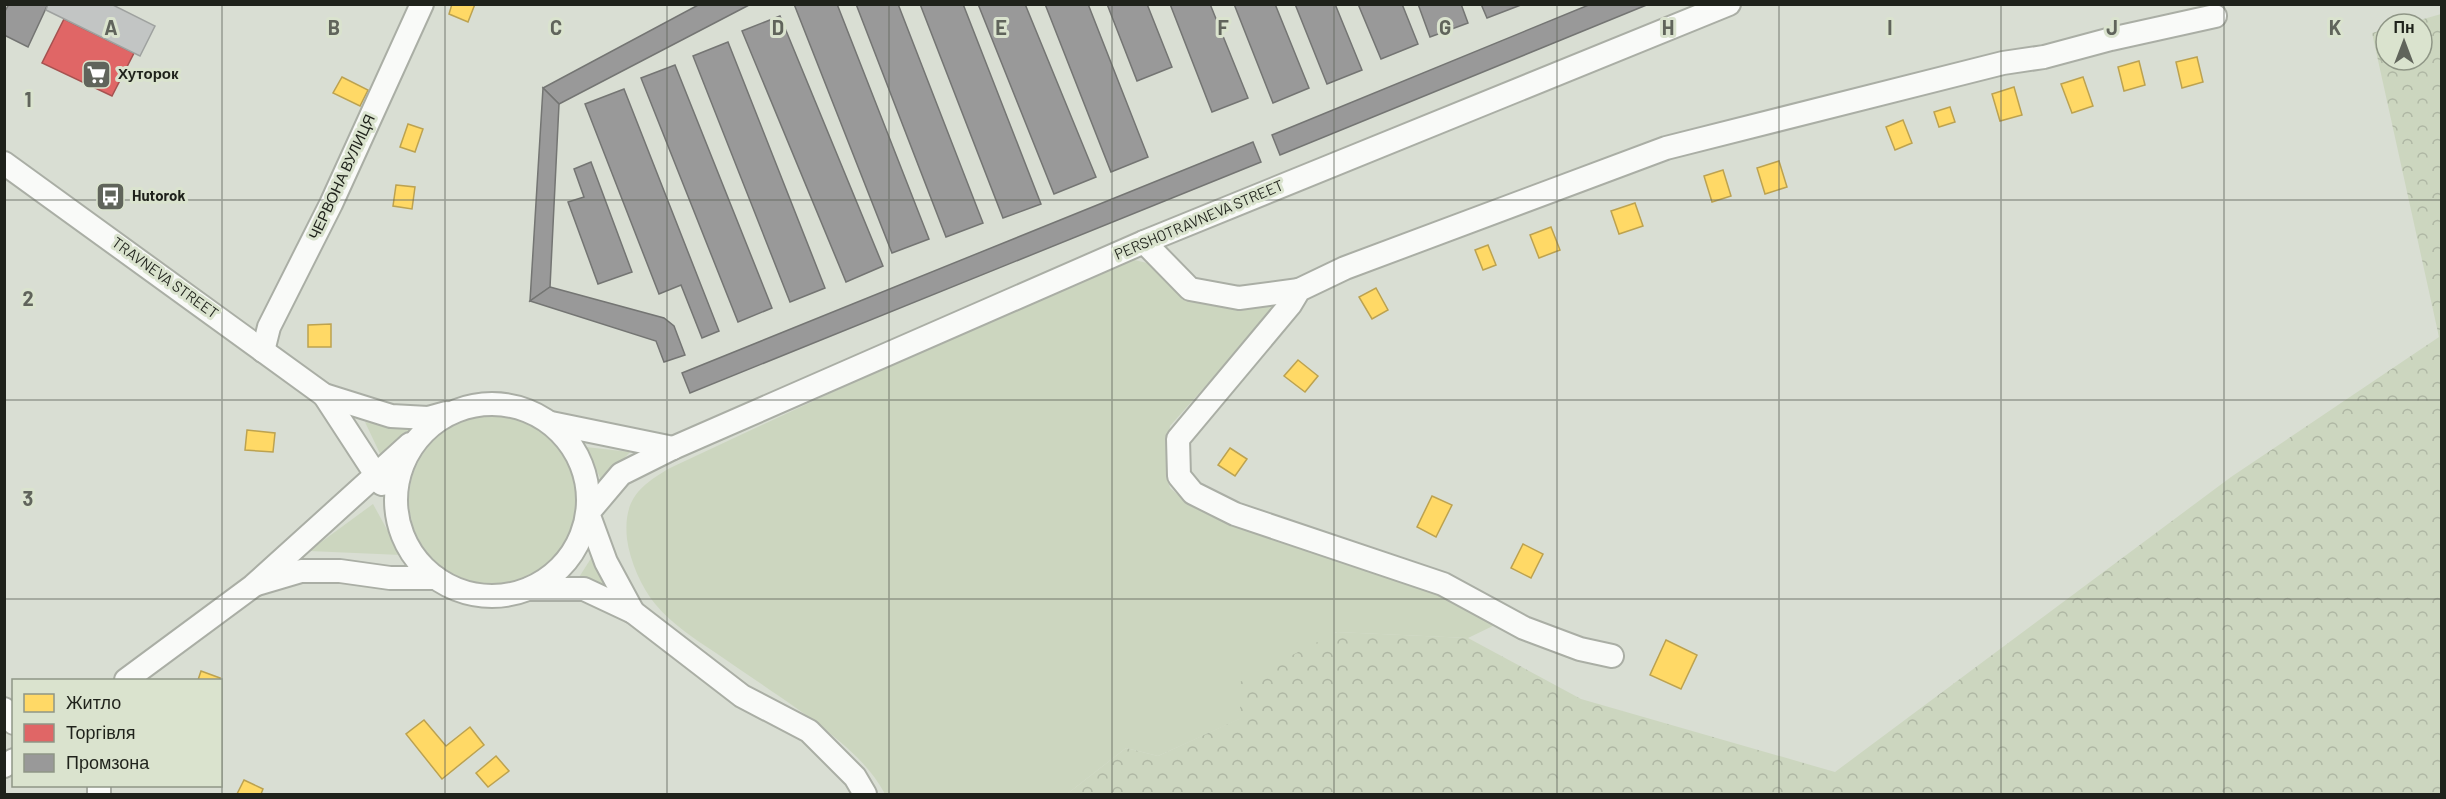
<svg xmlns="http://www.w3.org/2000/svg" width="2446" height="799" viewBox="0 0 2446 799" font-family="Barlow,sans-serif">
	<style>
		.green { fill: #ccd6bf }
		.forest { fill: url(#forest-crowns) }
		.homes { fill: #ffd966; stroke: #bca250; stroke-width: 1.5 }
		.shops { fill: #e06666; stroke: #a65250; stroke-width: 1.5 }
		.industry { fill: #999; stroke: #747573; stroke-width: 1.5 }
		.building { fill: #c2c5c4; stroke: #9fa2a0; stroke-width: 1.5 }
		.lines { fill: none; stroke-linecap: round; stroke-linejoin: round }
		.minor-casing { stroke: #aaaea5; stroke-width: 26 }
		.minor { stroke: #f9faf8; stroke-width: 22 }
		.grid { fill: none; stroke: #60645b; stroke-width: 1.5; stroke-opacity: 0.55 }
		.labels { text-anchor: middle; stroke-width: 6; stroke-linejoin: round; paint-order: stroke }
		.poi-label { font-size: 15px; font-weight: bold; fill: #1f221b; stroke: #dae3ce; text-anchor: start }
		.street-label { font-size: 15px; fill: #1f221b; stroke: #dae3ce }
		.grid-label { font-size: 20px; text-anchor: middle; font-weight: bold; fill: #60645b; stroke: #dae3ce; stroke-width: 6; stroke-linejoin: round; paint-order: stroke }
	</style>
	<defs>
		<pattern id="forest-crowns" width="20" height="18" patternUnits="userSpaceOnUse" patternTransform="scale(1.5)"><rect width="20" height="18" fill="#ccd6bf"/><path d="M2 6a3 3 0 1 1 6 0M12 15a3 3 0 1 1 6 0" fill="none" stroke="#afb7a4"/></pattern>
	</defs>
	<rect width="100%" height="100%" fill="#d9ded3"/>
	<g class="green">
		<path d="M 1122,257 L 1147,263 L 1165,279 L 1183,300 L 1225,305 L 1283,307 L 1209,382 L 1170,426 L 1166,473 L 1170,488 L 1190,505 L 1216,518 L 1249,531 L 1415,582 L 1501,622 L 1468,638 L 1336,632 L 1242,718 L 1158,756 L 1126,748 L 1067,794 L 885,794 C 874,773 857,756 838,740 C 800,708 757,682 716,653 C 695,639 673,625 656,605 C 641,587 630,561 627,539 C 623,500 639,486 670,468 Z"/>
		<circle cx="493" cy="500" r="84"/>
		<path d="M 365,422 L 416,430 L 383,460 Z"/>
		<path d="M 586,447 L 630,452 L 602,482 Z"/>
		<path d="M 373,504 L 401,555 L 309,551 Z"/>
		<path d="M 595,552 L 606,585 L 576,582 Z"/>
	</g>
	<path class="forest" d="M 2441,14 L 2441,794 L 1067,794 L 1126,748 L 1158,756 L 1241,718 L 1238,683 L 1337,632 L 1468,638 L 1581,699 L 1835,772 L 2231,477 L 2439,337 L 2372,33 L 2386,29 L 2386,60 L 2422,60 L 2422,24 L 2406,24 Z"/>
	<g class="homes">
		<path d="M 452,4 L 475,4 L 468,22 L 449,14 Z"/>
		<path d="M 2197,57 L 2203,82 L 2182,88 L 2176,62 Z"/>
		<path d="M 2139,61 L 2145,85 L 2124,91 L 2118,67 Z"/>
		<path d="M 342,77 L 368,90 L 360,106 L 333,93 Z"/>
		<path d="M 2083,77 L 2093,106 L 2072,113 L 2061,84 Z"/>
		<path d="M 2014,87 L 2022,115 L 2000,121 L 1992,94 Z"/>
		<path d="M 1950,107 L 1955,122 L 1939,127 L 1934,112 Z"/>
		<path d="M 1903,120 L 1912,143 L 1895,150 L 1886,127 Z"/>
		<path d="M 408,124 L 423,129 L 415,152 L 400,147 Z"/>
		<path d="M 1779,161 L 1787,187 L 1765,194 L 1757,168 Z"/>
		<path d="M 1723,170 L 1731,196 L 1712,202 L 1704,176 Z"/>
		<path d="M 396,185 L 415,187 L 412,209 L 393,206 Z"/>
		<path d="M 1635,203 L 1643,226 L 1619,234 L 1611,211 Z"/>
		<path d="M 1551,227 L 1560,250 L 1539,258 L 1530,235 Z"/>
		<path d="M 1488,245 L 1496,265 L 1483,270 L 1475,250 Z"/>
		<path d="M 1376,288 L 1388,310 L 1372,319 L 1359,297 Z"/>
		<path d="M 331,324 L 331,347 L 308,347 L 308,325 Z"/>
		<path d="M 1298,360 L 1318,376 L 1305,392 L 1284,376 Z"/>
		<path d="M 247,430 L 275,433 L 273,452 L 245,450 Z"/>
		<path d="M 1230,448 L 1247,459 L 1235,476 L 1218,465 Z"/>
		<path d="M 1432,496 L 1452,505 L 1436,537 L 1417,527 Z"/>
		<path d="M 1523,544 L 1543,554 L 1531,578 L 1511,568 Z"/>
		<path d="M 1666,640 L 1697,655 L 1681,689 L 1650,675 Z"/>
		<path d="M 201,671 L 220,678 L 219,680 L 198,680 Z"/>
		<path d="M 424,720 L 446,746 L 470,727 L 484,745 L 442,779 L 406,734 Z"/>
		<path d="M 496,756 L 509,771 L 488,787 L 476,773 Z"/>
		<path d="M 244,780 L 263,789 L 261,794 L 237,794 Z"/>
	</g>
	<path class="shops" d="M 64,19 L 134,53 L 112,96 L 42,63 Z"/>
	<g class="industry">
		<path d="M 9,4 L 48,4 L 28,47 L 4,35 L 4,13 Z"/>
		<path d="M 700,4 L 751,4 L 559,104 L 543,88 Z"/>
		<path d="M 794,4 L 837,4 L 929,239 L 892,253 Z"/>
		<path d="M 856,4 L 898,4 L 983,223 L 946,237 Z"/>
		<path d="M 920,4 L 963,4 L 1041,204 L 1003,218 Z"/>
		<path d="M 978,4 L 1025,4 L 1096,177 L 1054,194 Z"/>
		<path d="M 1045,4 L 1088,4 L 1148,157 L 1111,172 Z"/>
		<path d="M 1107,4 L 1147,4 L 1172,67 L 1137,81 Z"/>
		<path d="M 1170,4 L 1210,4 L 1248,98 L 1212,112 Z"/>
		<path d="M 1234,4 L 1275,4 L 1309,88 L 1273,103 Z"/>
		<path d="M 1295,4 L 1335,4 L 1362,70 L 1327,84 Z"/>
		<path d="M 1358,4 L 1402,4 L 1418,44 L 1381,59 Z"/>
		<path d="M 1418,4 L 1461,4 L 1468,23 L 1430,37 Z"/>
		<path d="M 1481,4 L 1521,4 L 1521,5 L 1487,18 Z"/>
		<path d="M 1591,4 L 1649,4 L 1280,155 L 1272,135 Z"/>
		<path d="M 780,16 L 883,266 L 846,282 L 742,31 Z"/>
		<path d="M 728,42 L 825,288 L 790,302 L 693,56 Z"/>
		<path d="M 675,65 L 772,308 L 738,322 L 641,78 Z"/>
		<path d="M 543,88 L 559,104 L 550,287 L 530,301 Z"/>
		<path d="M 624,89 L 719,331 L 702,338 L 681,285 L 659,294 L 585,104 Z"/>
		<path d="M 1253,142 L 1261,162 L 690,393 L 682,373 Z"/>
		<path d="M 591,162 L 632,272 L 598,284 L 568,202 L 584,197 L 574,169 Z"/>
		<path d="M 550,287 L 664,318 L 674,326 L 685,355 L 664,362 L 656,341 L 530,301 Z"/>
	</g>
	<path class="building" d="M 48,4 L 111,4 L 155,26 L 140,56 L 46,10 Z"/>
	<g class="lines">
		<defs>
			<g id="minor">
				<path d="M 4,163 L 324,395 L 391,416 L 428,418 L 446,413"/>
				<path d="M 1144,242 L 1190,289 L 1239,298 L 1299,290"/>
				<path d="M 263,351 L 269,327 L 331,204 L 422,4"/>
				<path d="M 324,395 L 382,484"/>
				<circle cx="492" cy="500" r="96"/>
				<path d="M 551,423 L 673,448"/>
				<path d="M 257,584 L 301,571 L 340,571 L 390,578 L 436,578"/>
				<path d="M 529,589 L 584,589 L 633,612 L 742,696 L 809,731 L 855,777 L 865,794"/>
				<path d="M 633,612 L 606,562 L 588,513 L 621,474 L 673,448 L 1144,242 L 1729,4"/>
				<path d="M 1612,656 L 1580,649 L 1524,628 L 1443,584 L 1235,514 L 1193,493 L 1179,476 L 1178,439 L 1290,305 L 1299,290 L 1345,268 L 1666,148 L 2003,63 L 2044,57 L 2111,39 L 2215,16"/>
				<path d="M 126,680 L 253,586 L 410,444"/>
				<path d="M 4,709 L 14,723"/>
				<path d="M 4,766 L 14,760"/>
				<path d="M 99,794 L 99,786"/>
			</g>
		</defs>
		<use href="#minor" class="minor-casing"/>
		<use href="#minor" class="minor"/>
	</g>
	<path class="grid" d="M 222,4 L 222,794M 445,4 L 445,794M 667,4 L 667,794M 889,4 L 889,794M 1112,4 L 1112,794M 1334,4 L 1334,794M 1557,4 L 1557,794M 1779,4 L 1779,794M 2001,4 L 2001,794M 2224,4 L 2224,794M 4,200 L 2442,200M 4,400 L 2442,400M 4,599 L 2442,599"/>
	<defs>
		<symbol id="supermarket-square" viewBox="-11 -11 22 22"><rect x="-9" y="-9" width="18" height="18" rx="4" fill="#60645b" stroke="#dae3ce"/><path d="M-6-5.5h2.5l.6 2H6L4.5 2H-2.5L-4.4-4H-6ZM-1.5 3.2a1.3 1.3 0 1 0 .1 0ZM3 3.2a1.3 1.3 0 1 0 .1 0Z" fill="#fff"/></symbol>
		<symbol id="bus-square" viewBox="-11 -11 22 22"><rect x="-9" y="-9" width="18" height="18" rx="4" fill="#60645b" stroke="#dae3ce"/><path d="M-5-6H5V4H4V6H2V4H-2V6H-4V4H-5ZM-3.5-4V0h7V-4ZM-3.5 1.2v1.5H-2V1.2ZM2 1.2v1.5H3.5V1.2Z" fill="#fff"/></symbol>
	</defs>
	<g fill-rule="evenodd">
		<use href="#supermarket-square" x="80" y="58" width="33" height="33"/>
		<use href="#bus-square" x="94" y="180" width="33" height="33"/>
	</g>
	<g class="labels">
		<g class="poi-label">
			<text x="118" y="79">Хуторок</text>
			<text x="132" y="201">Hutorok</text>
		</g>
		<g class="street-label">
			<text transform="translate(342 177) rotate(-65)" y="5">ЧЕРВОНА ВУЛИЦЯ</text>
			<text transform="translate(1199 220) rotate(-23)" y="5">PERSHOTRAVNEVA STREET</text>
			<text transform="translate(165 278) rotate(36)" y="5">TRAVNEVA STREET</text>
		</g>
	</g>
	<g class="grid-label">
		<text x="111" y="35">A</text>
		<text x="334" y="35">B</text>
		<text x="556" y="35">C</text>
		<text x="778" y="35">D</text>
		<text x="1001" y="35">E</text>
		<text x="1223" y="35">F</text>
		<text x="1445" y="35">G</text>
		<text x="1668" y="35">H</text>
		<text x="1890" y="35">I</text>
		<text x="2112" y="35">J</text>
		<text x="2335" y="35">K</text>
		<text x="28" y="107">1</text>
		<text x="28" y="306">2</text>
		<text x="28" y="506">3</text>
	</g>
	<rect width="2446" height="799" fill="none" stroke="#1f221b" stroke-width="12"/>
	<rect x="12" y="679" width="210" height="108" fill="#dae3ce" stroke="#8f9686" stroke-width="1.5"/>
	<rect x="24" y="694" width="30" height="18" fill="#ffd966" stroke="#8f9686" stroke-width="1.5"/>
	<text x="66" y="709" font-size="18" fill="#1f221b">Житло</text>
	<rect x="24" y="724" width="30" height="18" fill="#e06666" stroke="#8f9686" stroke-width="1.5"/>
	<text x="66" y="739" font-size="18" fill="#1f221b">Торгівля</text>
	<rect x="24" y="754" width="30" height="18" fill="#999999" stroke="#8f9686" stroke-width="1.5"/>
	<text x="66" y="769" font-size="18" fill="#1f221b">Промзона</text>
	<g transform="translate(2404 42)"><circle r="28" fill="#dae3ce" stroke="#8f9686" stroke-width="1.5"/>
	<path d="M0-4.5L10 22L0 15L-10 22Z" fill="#60645b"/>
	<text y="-9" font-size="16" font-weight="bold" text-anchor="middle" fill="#1f221b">Пн</text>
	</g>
</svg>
